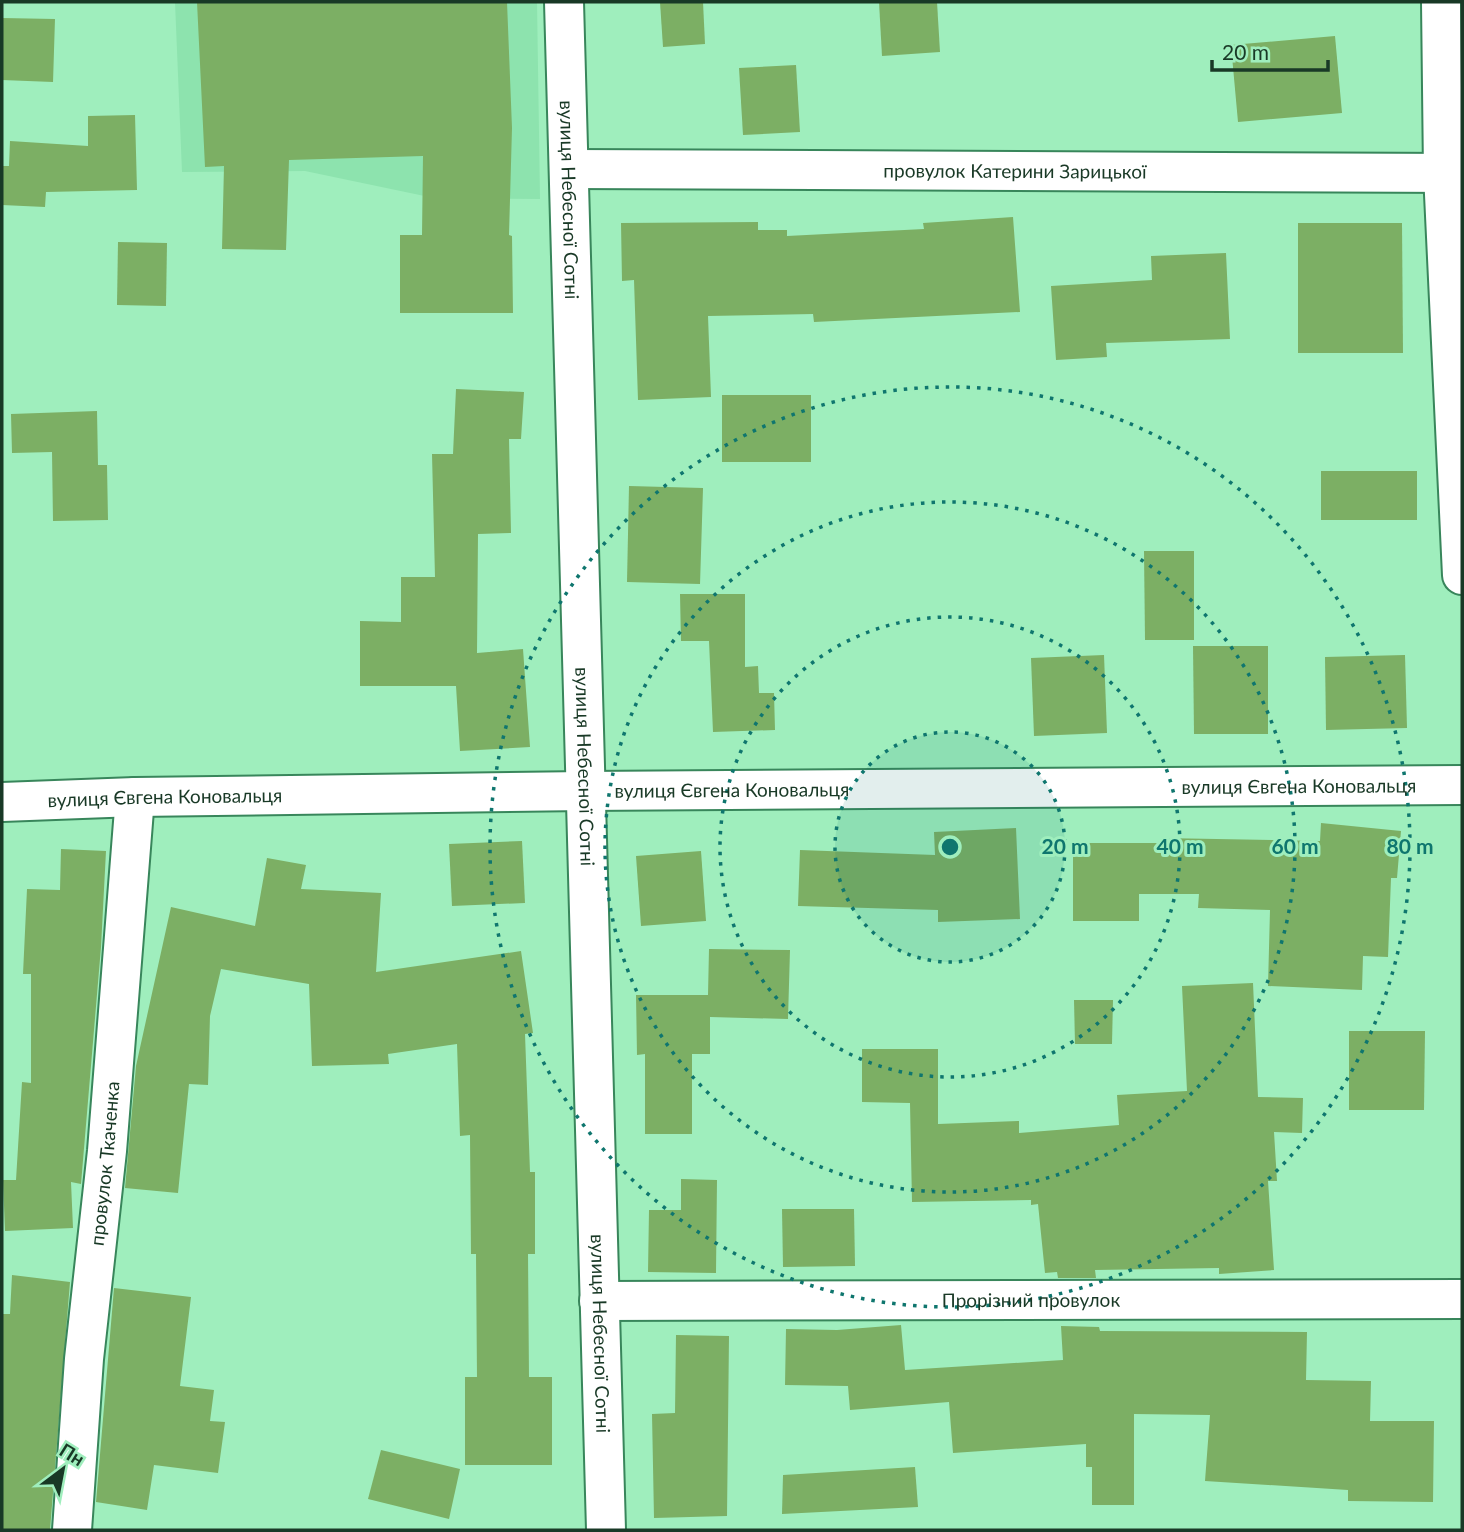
<svg xmlns="http://www.w3.org/2000/svg" width="1464" height="1532" viewBox="0 0 1464 1532" font-family="Lato,sans-serif">
	<style>
		.built { fill: #8de3ae }
		.building { fill: #7caf64 }
		.lines { fill: none; stroke-linecap: round; stroke-linejoin: round }
		.minor-casing { stroke: #38865b; stroke-width: 42 }
		.minor { stroke: #fff; stroke-width: 38 }
		.ring { fill: none; stroke: #0f766e; stroke-width: 3.5; stroke-dasharray: 3.5 7 }
		.labels { text-anchor: middle; stroke-width: 6; stroke-linejoin: round; paint-order: stroke }
		.street-label { font-size: 19px; fill: #193926; stroke: #9feebd }
		.centre { fill: #0f766e; stroke: #9feebd; stroke-width: 3.5 }
		.ring-label { font-size: 21px; text-anchor: middle; font-weight: bold; fill: #0f766e; stroke: #9feebd; stroke-width: 6; stroke-linejoin: round; paint-order: stroke }
	</style>
	<rect width="100%" height="100%" fill="#9feebd"/>
	<path class="built" d="M 175,2 L 537,2 L 540,199 L 434,198 L 305,171 L 182,172 Z"/>
	<g class="building">
		<path d="M 197,2 L 507,2 L 512,128 L 509,235 L 512,236 L 513,313 L 400,313 L 400,235 L 422,235 L 423,156 L 289,160 L 286,250 L 222,249 L 224,166 L 205,167 Z"/>
		<path d="M 660,2 L 703,2 L 705,44 L 663,47 Z"/>
		<path d="M 879,2 L 937,2 L 940,52 L 882,56 Z"/>
		<path d="M 2,18 L 55,19 L 53,82 L 2,80 Z"/>
		<path d="M 1335,36 L 1342,113 L 1238,122 L 1231,45 Z"/>
		<path d="M 796,65 L 800,132 L 743,135 L 739,68 Z"/>
		<path d="M 135,115 L 137,190 L 46,192 L 45,207 L 2,205 L 2,166 L 9,166 L 10,141 L 88,146 L 88,116 Z"/>
		<path d="M 1013,217 L 1020,312 L 814,322 L 813,314 L 708,316 L 711,397 L 638,400 L 634,280 L 622,281 L 621,223 L 758,222 L 758,230 L 787,230 L 787,236 L 924,229 L 923,223 Z"/>
		<path d="M 1298,223 L 1402,223 L 1403,353 L 1298,353 Z"/>
		<path d="M 118,242 L 167,243 L 166,306 L 117,305 Z"/>
		<path d="M 1226,253 L 1230,339 L 1106,343 L 1107,357 L 1056,360 L 1051,286 L 1152,280 L 1151,256 Z"/>
		<path d="M 456,389 L 524,392 L 521,439 L 509,439 L 511,533 L 478,534 L 477,653 L 523,649 L 530,747 L 460,751 L 456,686 L 360,686 L 360,621 L 401,622 L 401,577 L 435,577 L 432,454 L 453,454 Z"/>
		<rect x="722" y="395" width="89" height="67"/>
		<path d="M 97,411 L 98,465 L 107,465 L 108,520 L 53,521 L 52,452 L 12,453 L 11,414 Z"/>
		<rect x="1321" y="471" width="96" height="49"/>
		<path d="M 629,486 L 703,488 L 700,584 L 627,582 Z"/>
		<path d="M 1144,551 L 1194,551 L 1194,640 L 1145,640 Z"/>
		<path d="M 680,594 L 745,594 L 745,667 L 758,666 L 759,693 L 774,693 L 775,730 L 713,732 L 709,641 L 681,641 Z"/>
		<path d="M 1193,646 L 1268,646 L 1268,734 L 1194,734 Z"/>
		<path d="M 1104,655 L 1107,733 L 1034,736 L 1031,658 Z"/>
		<path d="M 1405,655 L 1407,728 L 1326,730 L 1325,657 Z"/>
		<path d="M 1321,823 L 1401,831 L 1397,878 L 1391,878 L 1388,957 L 1363,956 L 1362,990 L 1268,986 L 1270,910 L 1198,908 L 1199,894 L 1139,894 L 1139,921 L 1073,921 L 1073,843 L 1161,843 L 1161,838 L 1320,841 Z"/>
		<path d="M 1016,828 L 1020,919 L 938,922 L 938,910 L 798,906 L 800,850 L 935,855 L 934,832 Z"/>
		<path d="M 522,841 L 525,903 L 452,906 L 449,844 Z"/>
		<path d="M 61,849 L 106,851 L 101,947 L 81,1184 L 71,1182 L 73,1228 L 5,1231 L 3,1180 L 16,1180 L 22,1082 L 31,1083 L 31,974 L 23,974 L 27,889 L 60,890 Z"/>
		<path d="M 701,851 L 706,921 L 641,926 L 636,856 Z"/>
		<path d="M 267,858 L 306,865 L 301,889 L 381,893 L 376,972 L 521,951 L 533,1033 L 525,1034 L 530,1172 L 535,1172 L 535,1254 L 528,1254 L 529,1377 L 552,1377 L 552,1465 L 465,1465 L 465,1377 L 477,1377 L 476,1254 L 471,1254 L 470,1135 L 460,1136 L 457,1044 L 388,1054 L 389,1064 L 312,1066 L 309,984 L 221,969 L 210,1016 L 208,1085 L 189,1084 L 178,1193 L 125,1188 L 136,1066 L 171,907 L 255,926 Z"/>
		<path d="M 709,949 L 790,950 L 788,1019 L 710,1017 L 710,1054 L 692,1054 L 692,1134 L 645,1134 L 645,1054 L 637,1055 L 636,995 L 708,995 Z"/>
		<path d="M 1253,983 L 1258,1097 L 1303,1098 L 1302,1133 L 1274,1132 L 1277,1181 L 1268,1181 L 1274,1270 L 1219,1274 L 1219,1268 L 1095,1270 L 1096,1278 L 1058,1278 L 1057,1272 L 1045,1273 L 1038,1204 L 1031,1205 L 1031,1200 L 912,1202 L 910,1103 L 862,1102 L 862,1049 L 938,1049 L 938,1124 L 1019,1121 L 1019,1133 L 1119,1125 L 1117,1095 L 1187,1091 L 1182,986 Z"/>
		<path d="M 1074,1000 L 1113,1000 L 1112,1044 L 1075,1044 Z"/>
		<path d="M 1349,1031 L 1425,1031 L 1424,1110 L 1349,1110 Z"/>
		<path d="M 681,1179 L 717,1180 L 716,1273 L 648,1272 L 649,1210 L 681,1210 Z"/>
		<path d="M 782,1209 L 854,1209 L 855,1266 L 783,1267 Z"/>
		<path d="M 12,1275 L 70,1282 L 50,1530 L 2,1530 L 2,1314 L 10,1314 Z"/>
		<path d="M 114,1288 L 191,1297 L 180,1386 L 214,1390 L 210,1421 L 225,1422 L 218,1473 L 154,1465 L 147,1510 L 96,1502 Z"/>
		<path d="M 901,1325 L 905,1370 L 1063,1360 L 1061,1326 L 1099,1327 L 1100,1331 L 1307,1332 L 1306,1380 L 1371,1381 L 1370,1421 L 1434,1421 L 1433,1502 L 1348,1501 L 1348,1490 L 1205,1481 L 1210,1415 L 1134,1414 L 1134,1505 L 1092,1505 L 1092,1467 L 1086,1467 L 1086,1444 L 953,1453 L 949,1402 L 850,1410 L 848,1386 L 785,1385 L 786,1329 L 837,1330 Z"/>
		<path d="M 676,1335 L 729,1336 L 727,1516 L 654,1518 L 652,1414 L 675,1413 Z"/>
		<path d="M 381,1450 L 460,1469 L 449,1519 L 368,1499 Z"/>
		<path d="M 915,1467 L 918,1507 L 782,1514 L 783,1475 Z"/>
	</g>
	<g class="lines">
		<defs>
			<g id="minor">
				<path id="s1" d="M 564,2 L 606,1530"/>
				<path d="M 1441,2 L 1443,173 L 1462,575"/>
				<path id="s2" d="M 569,169 L 1462,173"/>
				<path id="s3" d="M 2,802 L 135,797 L 585,791 L 1462,785"/>
				<path id="s4" d="M 599,1301 L 1462,1299"/>
				<path id="s5" d="M 72,1530 L 84,1359 L 107,1151 L 135,797"/>
			</g>
		</defs>
		<use href="#minor" class="minor-casing"/>
		<use href="#minor" class="minor"/>
	</g>
	<circle cx="950" cy="847" r="115" fill="#0f766e" fill-opacity=".12"/>
	<g class="ring">
		<circle cx="950" cy="847" r="115"/>
		<circle cx="950" cy="847" r="230"/>
		<circle cx="950" cy="847" r="345"/>
		<circle cx="950" cy="847" r="460"/>
	</g>
	<g class="labels">
		<g class="street-label">
			<text dy="7" stroke="none"><textPath href="#s2" startOffset="446">провулок Катерини Зарицької</textPath></text>
			<text dy="7" stroke="none"><textPath href="#s1" startOffset="198">вулиця Небесної Сотні</textPath></text>
			<text dy="7" stroke="none"><textPath href="#s1" startOffset="765">вулиця Небесної Сотні</textPath></text>
			<text dy="7" stroke="none"><textPath href="#s3" startOffset="1297">вулиця Євгена Коновальця</textPath></text>
			<text dy="7" stroke="none"><textPath href="#s3" startOffset="730">вулиця Євгена Коновальця</textPath></text>
			<text dy="7" stroke="none"><textPath href="#s3" startOffset="163">вулиця Євгена Коновальця</textPath></text>
			<text dy="7" stroke="none"><textPath href="#s5" startOffset="368">провулок Ткаченка</textPath></text>
			<text dy="7" stroke="none"><textPath href="#s4" startOffset="432">Прорізний провулок</textPath></text>
			<text dy="7" stroke="none"><textPath href="#s1" startOffset="1332">вулиця Небесної Сотні</textPath></text>
		</g>
	</g>
	<circle cx="950" cy="847" r="10" class="centre"/>
	<g class="ring-label">
		<text x="1065" y="854">20 m</text>
		<text x="1180" y="854">40 m</text>
		<text x="1295" y="854">60 m</text>
		<text x="1410" y="854">80 m</text>
	</g>
	<rect width="1464" height="1532" fill="none" stroke="#193926" stroke-width="7"/>
	<g transform="translate(63 1469) rotate(32)" stroke="#9feebd" stroke-width="5" paint-order="stroke">
	<path d="M0-5L12 26L0 18L-12 26Z" fill="#193926"/>
	<text y="-10" font-size="19" font-weight="bold" text-anchor="middle" fill="#193926">Пн</text>
	</g>
	<path d="M1212 60v10h116v-10" fill="none" stroke="#193926" stroke-width="3.5"/>
	<text x="1222" y="60" font-size="21" fill="#193926" stroke="#9feebd" stroke-width="5" paint-order="stroke">20 m</text>
</svg>
